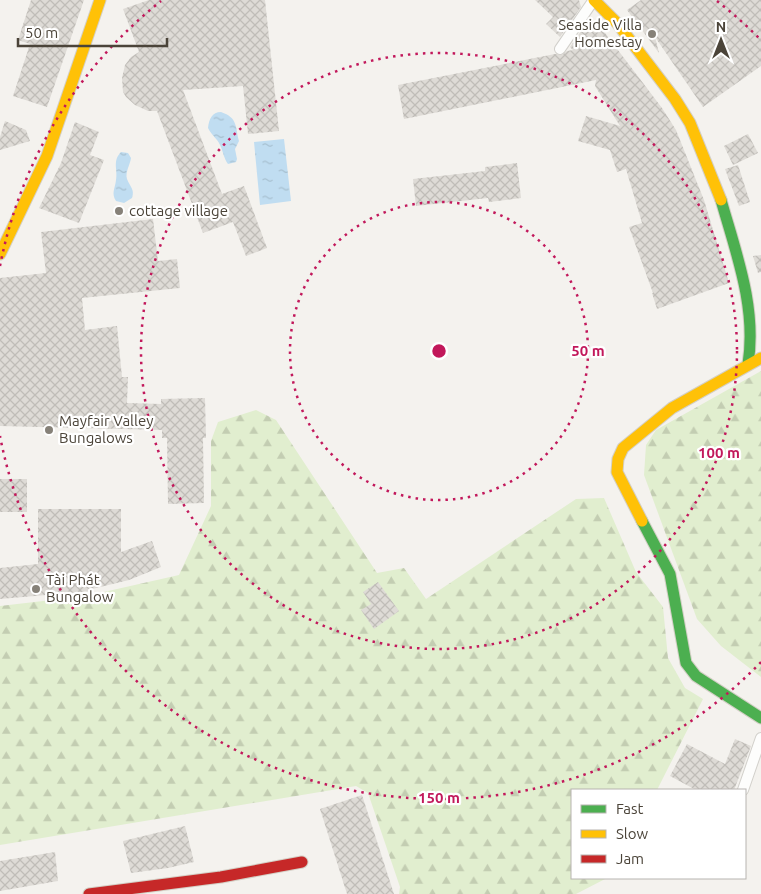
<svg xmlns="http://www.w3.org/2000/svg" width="761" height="894" viewBox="0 0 761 894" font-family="Ubuntu,sans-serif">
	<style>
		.forest { fill: url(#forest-firs) }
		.water { fill: url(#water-ripples) }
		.building { fill: url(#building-cross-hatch) }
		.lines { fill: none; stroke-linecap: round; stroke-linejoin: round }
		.lane-casing { stroke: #d2d0cb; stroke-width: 12 }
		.fast-casing { stroke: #d3cfc5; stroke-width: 13 }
		.slow-casing { stroke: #d3cfc5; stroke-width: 13 }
		.jam-casing { stroke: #d3cfc5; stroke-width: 13 }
		.lane { stroke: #fdfdfc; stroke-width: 10 }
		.fast { stroke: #4caf50; stroke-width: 11 }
		.slow { stroke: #ffc107; stroke-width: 11 }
		.jam { stroke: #c62828; stroke-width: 11 }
		.ring { fill: none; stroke: #c2185b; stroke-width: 2.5; stroke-dasharray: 2.5 5 }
		.poi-dot { fill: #868178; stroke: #fff; stroke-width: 2 }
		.labels { text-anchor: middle; stroke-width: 4.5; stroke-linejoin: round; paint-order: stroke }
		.poi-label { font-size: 15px; fill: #4b4439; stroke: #fff; text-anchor: start }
		.centre { fill: #c2185b; stroke: #fff; stroke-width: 2.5 }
		.ring-label { font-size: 15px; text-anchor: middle; font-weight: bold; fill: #c2185b; stroke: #fff; stroke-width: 4.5; stroke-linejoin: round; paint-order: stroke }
	</style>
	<defs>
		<pattern id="forest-firs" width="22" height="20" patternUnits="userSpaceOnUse" patternTransform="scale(1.25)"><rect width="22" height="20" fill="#e1eecf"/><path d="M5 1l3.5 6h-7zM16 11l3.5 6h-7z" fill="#c3cdb2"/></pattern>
		<pattern id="water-ripples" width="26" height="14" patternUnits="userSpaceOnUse" patternTransform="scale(1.25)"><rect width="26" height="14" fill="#c0ddf1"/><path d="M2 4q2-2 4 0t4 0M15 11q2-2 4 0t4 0" fill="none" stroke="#a6bfcf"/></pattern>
		<pattern id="building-cross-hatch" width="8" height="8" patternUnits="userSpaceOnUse" patternTransform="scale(1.25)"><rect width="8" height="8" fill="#dedbd6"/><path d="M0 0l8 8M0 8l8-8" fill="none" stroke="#c0bdb8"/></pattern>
	</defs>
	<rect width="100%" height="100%" fill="#f4f2ee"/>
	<g class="forest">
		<path d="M 761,371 L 761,677 L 721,646 L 697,619 L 644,475 L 646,445 L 656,430 Z"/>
		<path d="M 256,410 L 276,420 L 377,573 L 404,568 L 426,599 L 576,499 L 604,498 L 636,572 L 663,607 L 668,658 L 685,688 L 703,699 L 657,790 L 572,790 L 572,878 L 607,878 L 576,894 L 399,894 L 400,887 L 368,793 L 356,786 L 0,845 L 0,606 L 86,596 L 179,575 L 211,506 L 211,441 L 218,422 Z"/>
	</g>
	<g class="water">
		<path d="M 221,112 C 238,118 235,126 239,141 L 235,149 L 237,159 L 236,162 L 228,164 C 224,159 223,151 220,145 C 217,138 212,136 208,128 C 209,119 212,112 221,112 Z"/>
		<path d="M 284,139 L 291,201 L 260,205 L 254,142 Z"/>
		<path d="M 121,152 L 128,153 L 131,158 C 130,165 125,172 127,179 C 130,187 135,189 132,198 L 124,203 L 116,201 C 111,193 115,189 116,180 C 118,170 112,161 121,152 Z"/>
	</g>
	<g class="building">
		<path d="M 31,0 L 84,0 L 47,107 L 13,96 L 30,44 L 18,40 Z"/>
		<path d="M 149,0 L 265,0 L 279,131 L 248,134 L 243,86 L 183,90 L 222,194 L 244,186 L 267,248 L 246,256 L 233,222 L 203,233 L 157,111 L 148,111 L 135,105 L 126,97 L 123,92 L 122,78 L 125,65 L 131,57 L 139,52 L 123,9 Z"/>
		<path d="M 535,0 L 579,0 L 581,7 L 560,37 L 546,24 L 553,17 Z"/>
		<path d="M 641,0 L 761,0 L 761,66 L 703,107 L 655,37 L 659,53 L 627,10 Z"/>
		<path d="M 590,18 L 605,33 L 662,108 L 676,130 L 704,200 L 729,283 L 657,309 L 652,293 L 653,293 L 629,227 L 642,223 L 626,169 L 617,172 L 610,150 L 578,141 L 586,116 L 620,126 L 595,86 L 596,80 L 404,119 L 398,85 L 555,54 L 562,55 L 567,51 L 573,50 L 570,47 Z"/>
		<path d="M 5,121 L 26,130 L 30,141 L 0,150 L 0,137 Z"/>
		<path d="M 75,122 L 99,132 L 90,155 L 104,160 L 79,223 L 39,208 L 61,163 Z"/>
		<path d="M 748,134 L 758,153 L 733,165 L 724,146 Z"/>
		<path d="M 517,163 L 521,198 L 489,202 L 488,198 L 416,206 L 413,179 L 485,171 L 485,167 Z"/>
		<path d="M 738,165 L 750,202 L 739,206 L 725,169 Z"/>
		<path d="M 153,219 L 158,261 L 177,259 L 180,288 L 82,298 L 85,330 L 117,326 L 122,377 L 128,377 L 127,403 L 161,404 L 161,399 L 205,398 L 206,438 L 203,438 L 204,503 L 168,504 L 167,438 L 162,438 L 162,430 L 0,426 L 0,278 L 46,273 L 41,232 Z"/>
		<path d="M 761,255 L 761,272 L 758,273 L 753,256 Z"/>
		<rect x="0" y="479" width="27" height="33"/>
		<path d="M 38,509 L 121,509 L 121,552 L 152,541 L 161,567 L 129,580 L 92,589 L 92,591 L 0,599 L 0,568 L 38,564 Z"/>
		<path d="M 378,582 L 399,611 L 374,629 L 361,610 L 371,604 L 363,592 Z"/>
		<path d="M 735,739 L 751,746 L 734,790 L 696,790 L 670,776 L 687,744 L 725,764 Z"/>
		<path d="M 362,795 L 394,894 L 347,894 L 320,809 Z"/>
		<path d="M 185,826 L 194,862 L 168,868 L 131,873 L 123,841 Z"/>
		<path d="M 55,852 L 58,881 L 0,891 L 0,861 Z"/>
	</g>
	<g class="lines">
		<defs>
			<g id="lane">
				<path d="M 560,49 L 593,1"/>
				<path d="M 743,790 L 761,738"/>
			</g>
			<g id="fast">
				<path d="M 721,200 C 736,253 757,308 748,364"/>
				<path d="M 642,521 L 670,574 L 686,663 L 696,676 L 761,718"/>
			</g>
			<g id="slow">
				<path d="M 594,0 L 617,23 L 675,99 L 690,123 L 721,200"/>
				<path d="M 0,254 L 47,156 L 100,0"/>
				<path d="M 642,521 L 617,472 L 618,459 L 623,448 L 672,408 L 761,358"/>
			</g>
			<path id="jam" d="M 89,894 L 221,877 L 302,862"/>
		</defs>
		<use href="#lane" class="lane-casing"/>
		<use href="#fast" class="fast-casing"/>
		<use href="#slow" class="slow-casing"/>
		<use href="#jam" class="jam-casing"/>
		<use href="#lane" class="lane"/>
		<use href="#fast" class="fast"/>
		<use href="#slow" class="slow"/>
		<use href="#jam" class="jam"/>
	</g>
	<g class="ring">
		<circle cx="439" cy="351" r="149"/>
		<circle cx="439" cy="351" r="298"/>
		<path d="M761 662A447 447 0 0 1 0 436M0 266A447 447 0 0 1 161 1M717 1A447 447 0 0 1 761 40"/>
	</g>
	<g class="poi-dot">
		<circle cx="652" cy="34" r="5"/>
		<circle cx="119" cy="211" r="5"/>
		<circle cx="49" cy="430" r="5"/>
		<circle cx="36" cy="589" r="5"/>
	</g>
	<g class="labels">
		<g class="poi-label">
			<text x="642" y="30" text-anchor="end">Seaside Villa<tspan x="642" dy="17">Homestay</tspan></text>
			<text x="129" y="216">cottage village</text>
			<text x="59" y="426">Mayfair Valley<tspan x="59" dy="17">Bungalows</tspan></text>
			<text x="46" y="585">Tài Phát<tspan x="46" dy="17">Bungalow</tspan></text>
		</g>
	</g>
	<circle cx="439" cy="351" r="8" class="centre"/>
	<g class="ring-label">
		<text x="588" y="356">50 m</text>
		<text x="719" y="458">100 m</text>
		<text x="439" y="803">150 m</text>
	</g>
	<rect x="571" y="789" width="175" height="90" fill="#ffffff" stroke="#b7b4b0"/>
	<rect x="581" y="805" width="25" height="8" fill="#4caf50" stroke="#b7b4b0"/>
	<text x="616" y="814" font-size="15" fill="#4b4439">Fast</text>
	<rect x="581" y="830" width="25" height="8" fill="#ffc107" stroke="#b7b4b0"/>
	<text x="616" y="839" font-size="15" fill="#4b4439">Slow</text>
	<rect x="581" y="855" width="25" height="8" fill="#c62828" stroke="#b7b4b0"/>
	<text x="616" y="864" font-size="15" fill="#4b4439">Jam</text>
	<g transform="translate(721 40)" stroke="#ffffff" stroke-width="4" paint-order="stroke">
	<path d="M0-4L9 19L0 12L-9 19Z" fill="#4b4439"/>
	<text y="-8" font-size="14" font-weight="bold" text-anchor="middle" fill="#4b4439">N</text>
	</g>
	<path d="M18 38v8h149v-8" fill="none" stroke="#4b4439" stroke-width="2.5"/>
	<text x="25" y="38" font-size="15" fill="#4b4439" stroke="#ffffff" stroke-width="4" paint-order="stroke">50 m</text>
</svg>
